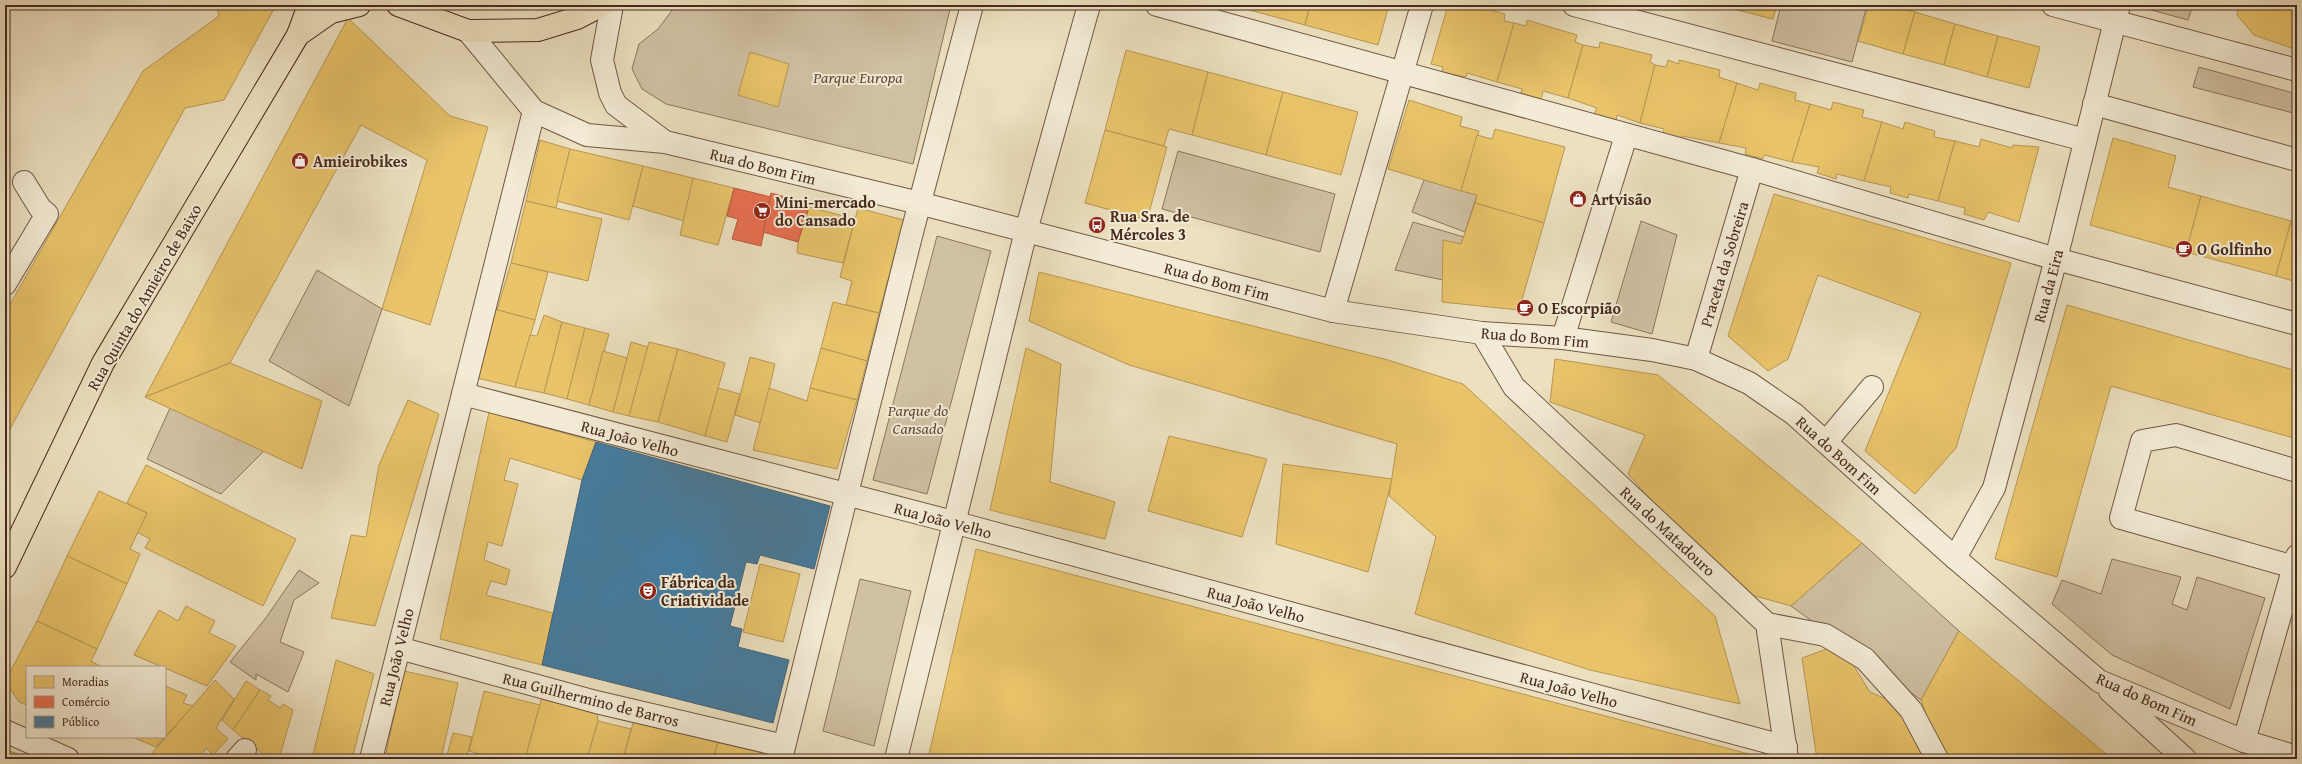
<svg xmlns="http://www.w3.org/2000/svg" width="2302" height="764" viewBox="0 0 2302 764" font-family="'Gentium Book Plus',serif">
	<style>
		.green { fill: #d0c1a3; stroke: #8c7660 }
		.homes { fill: #e9c46a; stroke: #b89653 }
		.shops { fill: #e76f51; stroke: #b75a41 }
		.public { fill: #457b9d; stroke: #466376 }
		.lines { fill: none; stroke-linecap: round; stroke-linejoin: round }
		.minor-casing { stroke: #705845; stroke-width: 24 }
		.major-casing { stroke: #472a1c; stroke-width: 24 }
		.minor { stroke: #f3ebd5; stroke-width: 22 }
		.major { stroke: #ece0bf; stroke-width: 22 }
		.labels { text-anchor: middle; stroke-width: 4; stroke-linejoin: round; paint-order: stroke }
		.park-label { font-size: 16px; font-style: italic; fill: #624837; stroke: #f3ebd5 }
		.poi-label { font-size: 16px; font-weight: bold; fill: #472a1c; stroke: #f3ebd5; text-anchor: start }
		.street-label { font-size: 16px; fill: #472a1c; stroke: #f3ebd5 }
	</style>
	<rect width="100%" height="100%" fill="#ece0bf"/>
	<filter id="stains"><feTurbulence type="fractalNoise" baseFrequency=".005" numOctaves="4"/><feColorMatrix values="0 0 0 0 .2 0 0 0 0 .09 0 0 0 0 .02 0 0 0 .5 -.17"/></filter>
	<radialGradient id="worn" r=".72"><stop offset=".6" stop-color="#630" stop-opacity="0"/><stop offset="1" stop-color="#630" stop-opacity=".3"/></radialGradient>
	<g class="green">
		<path d="M 676,5 L 951,5 L 913,164 L 666,104 L 642,89 L 632,69 L 639,44 L 658,29 Z"/>
		<path d="M 1781,5 L 1867,5 L 1852,62 L 1772,41 Z"/>
		<path d="M 2133,5 L 2193,5 L 2188,20 Z"/>
		<path d="M 2199,67 L 2297,94 L 2297,114 L 2193,87 Z"/>
		<path d="M 1178,151 L 1335,194 L 1320,252 L 1162,209 Z"/>
		<path d="M 1424,180 L 1477,195 L 1465,232 L 1412,212 Z"/>
		<path d="M 1641,221 L 1677,235 L 1652,334 L 1611,322 Z"/>
		<path d="M 1413,222 L 1464,237 L 1443,280 L 1395,270 Z"/>
		<path d="M 937,236 L 991,251 L 927,494 L 873,480 Z"/>
		<path d="M 317,270 L 382,309 L 349,406 L 269,361 Z"/>
		<path d="M 170,408 L 264,451 L 221,494 L 147,459 Z"/>
		<path d="M 1862,543 L 1959,631 L 1921,700 L 1791,606 Z"/>
		<path d="M 2112,559 L 2181,577 L 2172,604 L 2187,610 L 2197,577 L 2265,598 L 2230,709 L 2112,655 L 2052,604 L 2062,580 L 2101,594 Z"/>
		<path d="M 299,570 L 319,583 L 294,600 L 280,642 L 304,652 L 288,692 L 256,674 L 256,680 L 230,662 L 265,619 Z"/>
		<path d="M 860,579 L 911,591 L 874,746 L 823,731 Z"/>
	</g>
	<g class="homes">
		<path d="M 216,5 L 276,5 L 224,100 L 185,108 L 5,438 L 5,313 L 143,71 L 219,16 Z"/>
		<path d="M 1231,5 L 1310,5 L 1305,25 Z"/>
		<path d="M 1310,5 L 1389,5 L 1378,45 L 1305,25 Z"/>
		<path d="M 1448,5 L 1461,7 L 1461,5 L 1472,5 L 1505,14 L 1504,21 L 1514,23 L 1497,82 L 1467,73 L 1466,77 L 1442,72 L 1443,67 L 1431,64 Z"/>
		<path d="M 1730,5 L 1777,5 L 1773,19 L 1729,8 Z"/>
		<path d="M 1869,5 L 1891,5 L 1915,12 L 1903,54 L 1858,41 Z"/>
		<path d="M 2238,5 L 2297,5 L 2297,50 L 2254,35 L 2237,15 Z"/>
		<path d="M 1915,12 L 1955,24 L 1944,65 L 1903,54 Z"/>
		<path d="M 348,18 L 450,116 L 488,127 L 430,325 L 382,309 L 427,160 L 361,125 L 230,363 L 145,397 Z"/>
		<path d="M 1527,20 L 1577,35 L 1575,42 L 1583,45 L 1568,98 L 1543,91 L 1541,99 L 1521,93 L 1522,89 L 1497,82 L 1514,23 L 1526,26 Z"/>
		<path d="M 1955,24 L 1998,36 L 1987,77 L 1944,65 Z"/>
		<path d="M 1998,36 L 2040,47 L 2029,88 L 1987,77 Z"/>
		<path d="M 1600,42 L 1652,55 L 1650,62 L 1655,65 L 1640,123 L 1617,115 L 1616,121 L 1594,114 L 1597,108 L 1568,98 L 1583,45 L 1599,48 Z"/>
		<path d="M 1126,50 L 1208,72 L 1192,135 L 1169,129 L 1164,146 L 1105,130 Z"/>
		<path d="M 750,52 L 789,64 L 778,107 L 738,95 Z"/>
		<path d="M 1668,60 L 1679,64 L 1679,60 L 1720,70 L 1719,77 L 1737,83 L 1719,143 L 1682,136 L 1681,141 L 1663,135 L 1664,129 L 1640,123 L 1655,65 L 1666,67 Z"/>
		<path d="M 1208,72 L 1283,92 L 1266,155 L 1192,135 Z"/>
		<path d="M 1737,83 L 1758,90 L 1760,83 L 1796,93 L 1795,100 L 1810,104 L 1792,162 L 1764,155 L 1763,159 L 1745,154 L 1746,148 L 1719,143 Z"/>
		<path d="M 1283,92 L 1358,112 L 1341,175 L 1266,155 Z"/>
		<path d="M 1409,100 L 1462,117 L 1460,126 L 1479,131 L 1461,191 L 1388,169 Z"/>
		<path d="M 1833,102 L 1864,110 L 1862,117 L 1882,122 L 1864,181 L 1837,174 L 1836,179 L 1817,173 L 1819,167 L 1792,162 L 1810,104 L 1831,110 Z"/>
		<path d="M 1882,122 L 1903,129 L 1905,122 L 1935,131 L 1934,137 L 1955,141 L 1938,201 L 1909,194 L 1908,198 L 1890,193 L 1891,187 L 1864,181 Z"/>
		<path d="M 1495,129 L 1565,147 L 1544,223 L 1475,203 L 1477,195 L 1461,191 L 1477,135 L 1492,139 Z"/>
		<path d="M 1105,130 L 1167,147 L 1147,220 L 1085,203 Z"/>
		<path d="M 2113,138 L 2176,156 L 2168,187 L 2201,196 L 2186,252 L 2090,225 Z"/>
		<path d="M 1981,139 L 2012,148 L 2013,145 L 2039,147 L 2019,222 L 1988,212 L 1984,220 L 1964,214 L 1965,208 L 1938,201 L 1955,141 L 1979,147 Z"/>
		<path d="M 540,140 L 570,149 L 556,208 L 526,201 Z"/>
		<path d="M 570,149 L 643,166 L 629,220 L 557,201 Z"/>
		<path d="M 643,166 L 693,178 L 684,221 L 633,206 Z"/>
		<path d="M 693,178 L 734,188 L 718,245 L 680,235 Z"/>
		<path d="M 1774,194 L 2011,263 L 1956,448 L 1915,494 L 1865,451 L 1921,313 L 1818,275 L 1788,359 L 1768,371 L 1728,336 Z"/>
		<path d="M 2201,196 L 2291,221 L 2276,276 L 2186,252 Z"/>
		<path d="M 526,201 L 602,219 L 588,281 L 511,263 Z"/>
		<path d="M 1475,203 L 1544,223 L 1519,310 L 1442,302 L 1443,240 L 1461,244 Z"/>
		<path d="M 809,207 L 855,219 L 843,263 L 797,253 L 798,242 Z"/>
		<path d="M 858,208 L 904,220 L 879,313 L 846,305 L 852,281 L 840,277 Z"/>
		<path d="M 2291,221 L 2297,222 L 2297,282 L 2276,276 Z"/>
		<path d="M 511,263 L 548,272 L 535,320 L 497,310 Z"/>
		<path d="M 1039,272 L 1388,360 L 1463,384 L 1715,616 L 1740,704 L 1590,670 L 1415,614 L 1436,537 L 1389,496 L 1397,444 L 1129,365 L 1029,321 Z"/>
		<path d="M 833,302 L 879,313 L 867,361 L 821,348 Z"/>
		<path d="M 2067,305 L 2297,371 L 2297,439 L 2111,386 L 2057,577 L 1995,559 Z"/>
		<path d="M 494,309 L 535,320 L 515,387 L 477,378 Z"/>
		<path d="M 544,315 L 562,322 L 544,393 L 515,387 L 530,335 L 537,336 Z"/>
		<path d="M 562,322 L 585,328 L 567,399 L 544,393 Z"/>
		<path d="M 585,328 L 609,334 L 589,405 L 567,399 Z"/>
		<path d="M 631,342 L 648,347 L 629,416 L 613,412 Z"/>
		<path d="M 649,342 L 678,349 L 658,422 L 629,416 Z"/>
		<path d="M 821,348 L 867,361 L 857,400 L 810,388 Z"/>
		<path d="M 1026,348 L 1061,364 L 1050,482 L 1115,502 L 1105,539 L 990,510 Z"/>
		<path d="M 678,349 L 725,363 L 705,436 L 658,422 Z"/>
		<path d="M 603,351 L 627,358 L 613,412 L 589,405 Z"/>
		<path d="M 750,357 L 775,364 L 761,423 L 735,415 Z"/>
		<path d="M 1555,359 L 1658,375 L 1862,543 L 1791,606 L 1730,589 L 1628,474 L 1645,435 L 1550,402 Z"/>
		<path d="M 230,363 L 322,401 L 302,469 L 145,397 Z"/>
		<path d="M 718,388 L 740,394 L 727,442 L 705,436 Z"/>
		<path d="M 769,388 L 807,401 L 810,388 L 857,400 L 837,469 L 753,450 Z"/>
		<path d="M 408,400 L 439,414 L 375,626 L 331,618 L 351,535 L 366,537 L 379,465 Z"/>
		<path d="M 489,412 L 596,442 L 582,480 L 510,458 L 504,480 L 518,484 L 502,546 L 488,542 L 484,560 L 510,570 L 506,585 L 491,581 L 486,595 L 553,613 L 542,665 L 440,639 Z"/>
		<path d="M 1169,436 L 1267,459 L 1242,537 L 1148,511 Z"/>
		<path d="M 1283,464 L 1392,479 L 1368,572 L 1276,544 Z"/>
		<path d="M 146,465 L 296,539 L 263,606 L 145,548 L 150,539 L 137,532 L 147,513 L 127,503 Z"/>
		<path d="M 99,491 L 147,513 L 130,549 L 140,554 L 127,584 L 67,556 Z"/>
		<path d="M 976,549 L 1764,758 L 1764,759 L 928,759 Z"/>
		<path d="M 67,556 L 127,584 L 97,649 L 37,621 Z"/>
		<path d="M 760,564 L 800,574 L 783,642 L 743,632 Z"/>
		<path d="M 186,606 L 215,621 L 209,633 L 236,646 L 207,686 L 134,655 L 159,610 L 178,621 Z"/>
		<path d="M 37,621 L 97,649 L 91,661 L 102,667 L 27,667 L 27,705 L 19,702 L 7,684 L 9,674 Z"/>
		<path d="M 1959,631 L 2112,759 L 1942,759 L 1921,700 Z"/>
		<path d="M 1840,644 L 1870,692 L 1911,710 L 1937,759 L 1817,759 L 1802,658 Z"/>
		<path d="M 336,660 L 374,674 L 352,759 L 312,759 Z"/>
		<path d="M 404,671 L 458,683 L 441,759 L 412,759 L 386,753 Z"/>
		<path d="M 215,680 L 234,699 L 216,728 L 228,739 L 213,755 L 206,748 L 198,759 L 147,759 Z"/>
		<path d="M 246,681 L 260,690 L 233,730 L 222,720 Z"/>
		<path d="M 165,686 L 187,695 L 183,703 L 193,706 L 165,737 Z"/>
		<path d="M 260,690 L 271,696 L 268,700 L 280,708 L 283,704 L 293,710 L 279,759 L 269,759 L 233,730 Z"/>
		<path d="M 484,691 L 540,705 L 525,759 L 497,759 L 469,751 Z"/>
		<path d="M 542,697 L 597,713 L 598,721 L 587,759 L 525,759 Z"/>
		<path d="M 635,716 L 719,739 L 713,759 L 623,759 Z"/>
		<path d="M 598,721 L 631,729 L 623,759 L 587,759 Z"/>
		<path d="M 453,733 L 472,737 L 466,759 L 446,759 Z"/>
		<path d="M 132,737 L 165,737 L 156,747 Z"/>
		<path d="M 719,739 L 768,752 L 766,759 L 713,759 Z"/>
		<path d="M 5,749 L 30,759 L 5,759 Z"/>
	</g>
	<g class="shops">
		<path d="M 734,188 L 771,197 L 761,246 L 732,239 L 738,219 L 727,216 Z"/>
		<path d="M 771,193 L 810,204 L 798,242 L 763,232 Z"/>
	</g>
	<path class="public" d="M 596,442 L 830,506 L 814,569 L 760,555 L 757,564 L 746,562 L 730,626 L 742,629 L 738,647 L 789,660 L 773,723 L 542,665 L 582,480 Z"/>
	<g class="lines">
		<defs>
			<g id="minor">
				<path d="M 612,5 L 602,60 L 610,93 L 616,105 L 665,142"/>
				<path d="M 1157,5 L 1752,169 L 2056,259 L 2297,324"/>
				<path d="M 1574,5 L 2085,140"/>
				<path d="M 2053,5 L 2297,70"/>
				<path d="M 468,31 L 534,111 L 587,135 L 665,142 L 911,201 L 1333,311 L 1482,333 L 1563,338 L 1652,350 L 1696,359 L 1749,383 L 1794,414 L 1955,558 L 2099,681 L 2244,741 L 2297,757"/>
				<path d="M 2094,104 L 2297,160"/>
				<path d="M 5,284 L 47,214 L 40,208 L 24,182"/>
				<path d="M 1333,311 L 1422,5"/>
				<path d="M 1482,333 L 1514,387 L 1767,624 L 1787,759"/>
				<path d="M 1563,338 L 1626,136"/>
				<path d="M 1696,359 L 1752,169"/>
				<path d="M 463,394 L 534,111"/>
				<path d="M 1826,442 L 1872,387"/>
				<path d="M 1955,558 L 1994,488 L 2056,259 L 2119,5"/>
				<path d="M 2294,567 L 2121,518 L 2142,441 L 2176,435 L 2297,471"/>
				<path d="M 1767,624 L 1825,635 L 1865,659 L 1911,710 L 1937,759"/>
				<path d="M 399,648 L 596,702 L 784,746"/>
				<path d="M 2110,691 L 2185,759"/>
				<path d="M 5,731 L 68,759"/>
				<path d="M 2244,741 L 2297,556"/>
				<path d="M 237,759 L 245,750"/>
				<path d="M 371,759 L 463,394 L 953,522 L 1786,747"/>
				<path d="M 781,759 L 911,236 L 972,5"/>
				<path d="M 896,759 L 1026,231 L 1089,5"/>
			</g>
			<g id="major">
				<path d="M 398,5 L 468,31 L 538,30 L 577,18 L 602,5"/>
				<path d="M 298,35 L 331,12 L 359,5"/>
				<path d="M 5,567 L 103,363 L 298,35 L 309,5"/>
			</g>
		</defs>
		<use href="#minor" class="minor-casing"/>
		<use href="#major" class="major-casing"/>
		<use href="#minor" class="minor"/>
		<use href="#major" class="major"/>
	</g>
	<defs>
		<symbol id="shop-disc" viewBox="-11 -11 22 22"><circle r="9.5" fill="#8f2418" stroke="#f3ebd5"/><path d="M-5-2.5h2.3a2.7 3.5 0 0 1 5.4 0H5L5.5 6h-11ZM-1.5-2.5h3a1.5 2.3 0 0 0-3 0Z" fill="#fff"/></symbol>
		<symbol id="supermarket-disc" viewBox="-11 -11 22 22"><circle r="9.5" fill="#8f2418" stroke="#f3ebd5"/><path d="M-6-5.5h2.5l.6 2H6L4.5 2H-2.5L-4.4-4H-6ZM-1.5 3.2a1.3 1.3 0 1 0 .1 0ZM3 3.2a1.3 1.3 0 1 0 .1 0Z" fill="#fff"/></symbol>
		<symbol id="bus-disc" viewBox="-11 -11 22 22"><circle r="9.5" fill="#8f2418" stroke="#f3ebd5"/><path d="M-5-6H5V4H4V6H2V4H-2V6H-4V4H-5ZM-3.5-4V0h7V-4ZM-3.5 1.2v1.5H-2V1.2ZM2 1.2v1.5H3.5V1.2Z" fill="#fff"/></symbol>
		<symbol id="cafe-disc" viewBox="-11 -11 22 22"><circle r="9.5" fill="#8f2418" stroke="#f3ebd5"/><path d="M-5.5-4.5H6V0H3Q3 3.5 0 3.5H-2.5Q-5.5 3.5-5.5 0ZM3-3.2v2h1.7v-2ZM-6 4.5H4V6H-6Z" fill="#fff"/></symbol>
		<symbol id="theatre-disc" viewBox="-11 -11 22 22"><circle r="9.5" fill="#8f2418" stroke="#f3ebd5"/><path d="M-5-5.5Q0-4 5-5.5V0Q5 5 0 6Q-5 5-5 0ZM-3.3-2.5H-1v1.5H-3.3ZM1-2.5H3.3v1.5H1ZM-2.8 1Q0 5.5 2.8 1Z" fill="#fff"/></symbol>
	</defs>
	<g fill-rule="evenodd">
		<use href="#shop-disc" x="290" y="151" width="20" height="20"/>
		<use href="#shop-disc" x="1568" y="189" width="20" height="20"/>
		<use href="#supermarket-disc" x="752" y="201" width="20" height="20"/>
		<use href="#bus-disc" x="1087" y="215" width="20" height="20"/>
		<use href="#cafe-disc" x="2174" y="239" width="20" height="20"/>
		<use href="#cafe-disc" x="1515" y="298" width="20" height="20"/>
		<use href="#theatre-disc" x="638" y="581" width="20" height="20"/>
	</g>
	<g class="labels">
		<g class="park-label">
			<text x="858" y="83">Parque Europa</text>
			<text x="918" y="416">Parque do<tspan x="918" dy="18">Cansado</tspan></text>
		</g>
		<g class="poi-label">
			<text x="313" y="167">Amieirobikes</text>
			<text x="1591" y="205">Artvisão</text>
			<text x="775" y="208">Mini-mercado<tspan x="775" dy="18">do Cansado</tspan></text>
			<text x="1110" y="222">Rua Sra. de<tspan x="1110" dy="18">Mércoles 3</tspan></text>
			<text x="2197" y="255">O Golfinho</text>
			<text x="1538" y="314">O Escorpião</text>
			<text x="661" y="588">Fábrica da<tspan x="661" dy="18">Criatividade</tspan></text>
		</g>
		<g class="street-label">
			<text transform="translate(763 166) rotate(14)" y="6">Rua do Bom Fim</text>
			<text transform="translate(1724 264) rotate(-73)" y="6">Praceta da Sobreira</text>
			<text transform="translate(1217 281) rotate(15)" y="6">Rua do Bom Fim</text>
			<text transform="translate(2048 286) rotate(-75)" y="6">Rua da Eira</text>
			<text transform="translate(144 297) rotate(-60)" y="6">Rua Quinta do Amieiro de Baixo</text>
			<text transform="translate(1535 337) rotate(5)" y="6">Rua do Bom Fim</text>
			<text transform="translate(630 438) rotate(15)" y="6">Rua João Velho</text>
			<text transform="translate(1839 455) rotate(42)" y="6">Rua do Bom Fim</text>
			<text transform="translate(943 520) rotate(15)" y="6">Rua João Velho</text>
			<text transform="translate(1668 531) rotate(43)" y="6">Rua do Matadouro</text>
			<text transform="translate(1256 604) rotate(15)" y="6">Rua João Velho</text>
			<text transform="translate(396 657) rotate(-76)" y="6">Rua João Velho</text>
			<text transform="translate(1569 689) rotate(15)" y="6">Rua João Velho</text>
			<text transform="translate(591 699) rotate(14)" y="6">Rua Guilhermino de Barros</text>
			<text transform="translate(2147 699) rotate(24)" y="6">Rua do Bom Fim</text>
		</g>
	</g>
	<rect width="2302" height="764" fill="none" stroke="#ece0bf" stroke-width="20"/>
	<rect x="6" y="6" width="2290" height="752" fill="none" stroke="#472a1c" stroke-width="2"/>
	<rect x="10" y="10" width="2282" height="744" fill="none" stroke="#472a1c"/>
	<rect x="26" y="666" width="140" height="72" fill="#f3ebd5" stroke="#ae9e8b"/>
	<rect x="34" y="676" width="20" height="12" fill="#e9c46a" stroke="#ae9e8b"/>
	<text x="62" y="686" font-size="12" fill="#472a1c">Moradias</text>
	<rect x="34" y="696" width="20" height="12" fill="#e76f51" stroke="#ae9e8b"/>
	<text x="62" y="706" font-size="12" fill="#472a1c">Comércio</text>
	<rect x="34" y="716" width="20" height="12" fill="#457b9d" stroke="#ae9e8b"/>
	<text x="62" y="726" font-size="12" fill="#472a1c">Público</text>
	<rect width="100%" height="100%" filter="url(#stains)"/>
	<rect width="100%" height="100%" fill="url(#worn)"/>
</svg>
